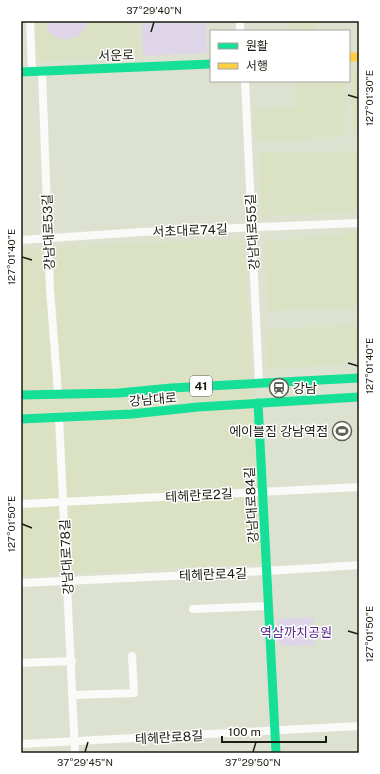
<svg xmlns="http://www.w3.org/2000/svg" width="380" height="774" viewBox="0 0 380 774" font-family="'Public Sans','Noto Sans KR',sans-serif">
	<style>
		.built { fill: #dbe2c3 }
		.green { fill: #ded6e8 }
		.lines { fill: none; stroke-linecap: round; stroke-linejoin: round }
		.street { stroke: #fafaf8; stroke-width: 8 }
		.fast { stroke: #16e098; stroke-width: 9 }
		.slow { stroke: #ffcf43; stroke-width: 9 }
		.ticks { fill: none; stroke: #1a1d11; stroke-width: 1.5 }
		.labels { text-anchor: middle; stroke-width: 3; stroke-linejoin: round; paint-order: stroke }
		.shield { fill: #fff; stroke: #5f6158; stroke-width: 1 }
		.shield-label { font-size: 12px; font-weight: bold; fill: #1a1d11 }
		.street-label { font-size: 13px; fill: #1a1d11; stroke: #fff }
		.poi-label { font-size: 13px; fill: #1a1d11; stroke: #fff; text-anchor: start }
		.park-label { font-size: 13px; fill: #552687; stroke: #fff }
		.neatline { fill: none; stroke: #1a1d11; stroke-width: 1.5 }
		.ticks-label { font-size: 10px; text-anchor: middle; fill: #1a1d11 }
	</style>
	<rect width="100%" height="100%" fill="#dde1cf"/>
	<g class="built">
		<path d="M 36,21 L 135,21 L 138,57 L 37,60 Z"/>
		<rect x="289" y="21" width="27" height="10"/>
		<path d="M 352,67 L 359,67 L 359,135 L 353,135 Z"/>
		<path d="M 294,81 L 346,81 L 346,110 L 342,136 L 259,142 L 255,138 L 253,110 L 295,107 Z"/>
		<path d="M 359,151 L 359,211 L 261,217 L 259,153 Z"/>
		<path d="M 359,230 L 359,307 L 273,310 L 268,309 L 264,241 L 344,235 L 344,231 Z"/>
		<path d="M 241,239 L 244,241 L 263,563 L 21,576 L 21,249 Z"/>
		<path d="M 359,325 L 359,358 L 348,359 L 337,364 L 267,370 L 265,329 Z"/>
	</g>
	<g class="green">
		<path d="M 46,21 L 89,21 C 81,45 49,46 46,21 Z"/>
		<path d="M 142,21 L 206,21 L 207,53 L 144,56 Z"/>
		<path d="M 313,617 L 314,645 L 284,646 L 279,643 L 277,619 Z"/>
	</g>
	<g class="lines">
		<g class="street">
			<path d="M 30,21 L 32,71"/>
			<path d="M 240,21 L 240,31"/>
			<path d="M 42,71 L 50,289 L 58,393"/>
			<path d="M 245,81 L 259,383"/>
			<path d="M 21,240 L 142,232 L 359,223"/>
			<path d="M 59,418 L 75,753"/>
			<path d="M 21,504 L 359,487"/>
			<path d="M 21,583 C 134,578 247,573 359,565"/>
			<path d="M 193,609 L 269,606"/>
			<path d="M 21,663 L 72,661"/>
			<path d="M 74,695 L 134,693 L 132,656"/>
			<path d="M 21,744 L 359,726"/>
		</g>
		<g class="fast">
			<path d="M 21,72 L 211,64"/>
			<path d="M 21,395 L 119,393 L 171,388 L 359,378"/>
			<path d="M 258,403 L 276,753"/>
			<path d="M 21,419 L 132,414 L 198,407 L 359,397"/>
		</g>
		<path class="slow" d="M 349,57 L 359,57"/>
	</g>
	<path class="ticks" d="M 151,32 L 154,22M 348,95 L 358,98M 22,257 L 32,260M 348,363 L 358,366M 22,524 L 32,528M 348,631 L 358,634M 85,752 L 88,742M 253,752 L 256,742"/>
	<defs>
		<symbol id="station-ring" viewBox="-11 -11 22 22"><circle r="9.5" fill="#fff" stroke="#5e6254" stroke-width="1.5"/><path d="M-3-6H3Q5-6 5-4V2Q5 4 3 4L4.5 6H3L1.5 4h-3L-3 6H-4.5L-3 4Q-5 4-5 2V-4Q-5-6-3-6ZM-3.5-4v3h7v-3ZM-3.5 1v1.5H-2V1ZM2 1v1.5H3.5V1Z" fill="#5e6254"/></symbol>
		<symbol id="stadium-ring" viewBox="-11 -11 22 22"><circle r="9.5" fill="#fff" stroke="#5e6254" stroke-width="1.5"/><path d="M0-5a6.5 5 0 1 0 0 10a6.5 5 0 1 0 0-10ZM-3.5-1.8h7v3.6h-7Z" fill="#5e6254"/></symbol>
	</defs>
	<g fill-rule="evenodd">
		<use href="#station-ring" x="268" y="377" width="22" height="22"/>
		<use href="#stadium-ring" x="331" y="420" width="22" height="22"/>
	</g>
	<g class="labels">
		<rect class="shield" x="190" y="376" width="22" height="20" rx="3"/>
		<g class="shield-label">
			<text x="201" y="390">41</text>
		</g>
		<g class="street-label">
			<text transform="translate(116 55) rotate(-2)" y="5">서운로</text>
			<text transform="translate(190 230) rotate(-2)" y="5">서초대로74길</text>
			<text transform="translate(48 232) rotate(-92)" y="5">강남대로53길</text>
			<text transform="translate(252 232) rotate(-93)" y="5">강남대로55길</text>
			<text transform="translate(153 399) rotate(-5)" y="5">강남대로</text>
			<text transform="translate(199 495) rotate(-3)" y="5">테헤란로2길</text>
			<text transform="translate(251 505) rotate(-93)" y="5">강남대로84길</text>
			<text transform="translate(66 557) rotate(-93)" y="5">강남대로78길</text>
			<text transform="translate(213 574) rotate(-2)" y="5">테헤란로4길</text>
			<text transform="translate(169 737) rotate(-3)" y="5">테헤란로8길</text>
		</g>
		<g class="poi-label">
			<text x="293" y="393">강남</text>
			<text x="328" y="436" text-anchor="end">에이블짐 강남역점</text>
		</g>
		<g class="park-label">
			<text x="296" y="637">역삼까치공원</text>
		</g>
	</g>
	<rect width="380" height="774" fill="none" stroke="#ffffff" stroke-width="44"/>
	<rect x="210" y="30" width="140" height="52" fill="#ffffff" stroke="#a3a5a0"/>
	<rect x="218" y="43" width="20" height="6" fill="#16e098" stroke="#a3a5a0"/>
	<text x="246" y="50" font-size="12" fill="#1a1d11">원활</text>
	<rect x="218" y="63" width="20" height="6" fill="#ffcf43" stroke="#a3a5a0"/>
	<text x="246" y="70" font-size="12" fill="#1a1d11">서행</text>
	<path d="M222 736v6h104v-6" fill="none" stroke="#1a1d11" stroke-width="2"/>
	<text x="228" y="736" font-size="12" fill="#1a1d11" stroke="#ffffff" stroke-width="3" paint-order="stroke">100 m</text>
	<rect x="22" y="22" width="336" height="730" class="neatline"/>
	<g class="ticks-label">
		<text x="154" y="14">37°29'40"N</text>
		<text transform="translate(369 98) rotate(-90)" y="4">127°01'30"E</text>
		<text transform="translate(11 257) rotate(-90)" y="4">127°01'40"E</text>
		<text transform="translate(369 366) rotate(-90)" y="4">127°01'40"E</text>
		<text transform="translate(11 524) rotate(-90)" y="4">127°01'50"E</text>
		<text transform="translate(369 634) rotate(-90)" y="4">127°01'50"E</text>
		<text x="85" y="766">37°29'45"N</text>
		<text x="253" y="766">37°29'50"N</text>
	</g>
</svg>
